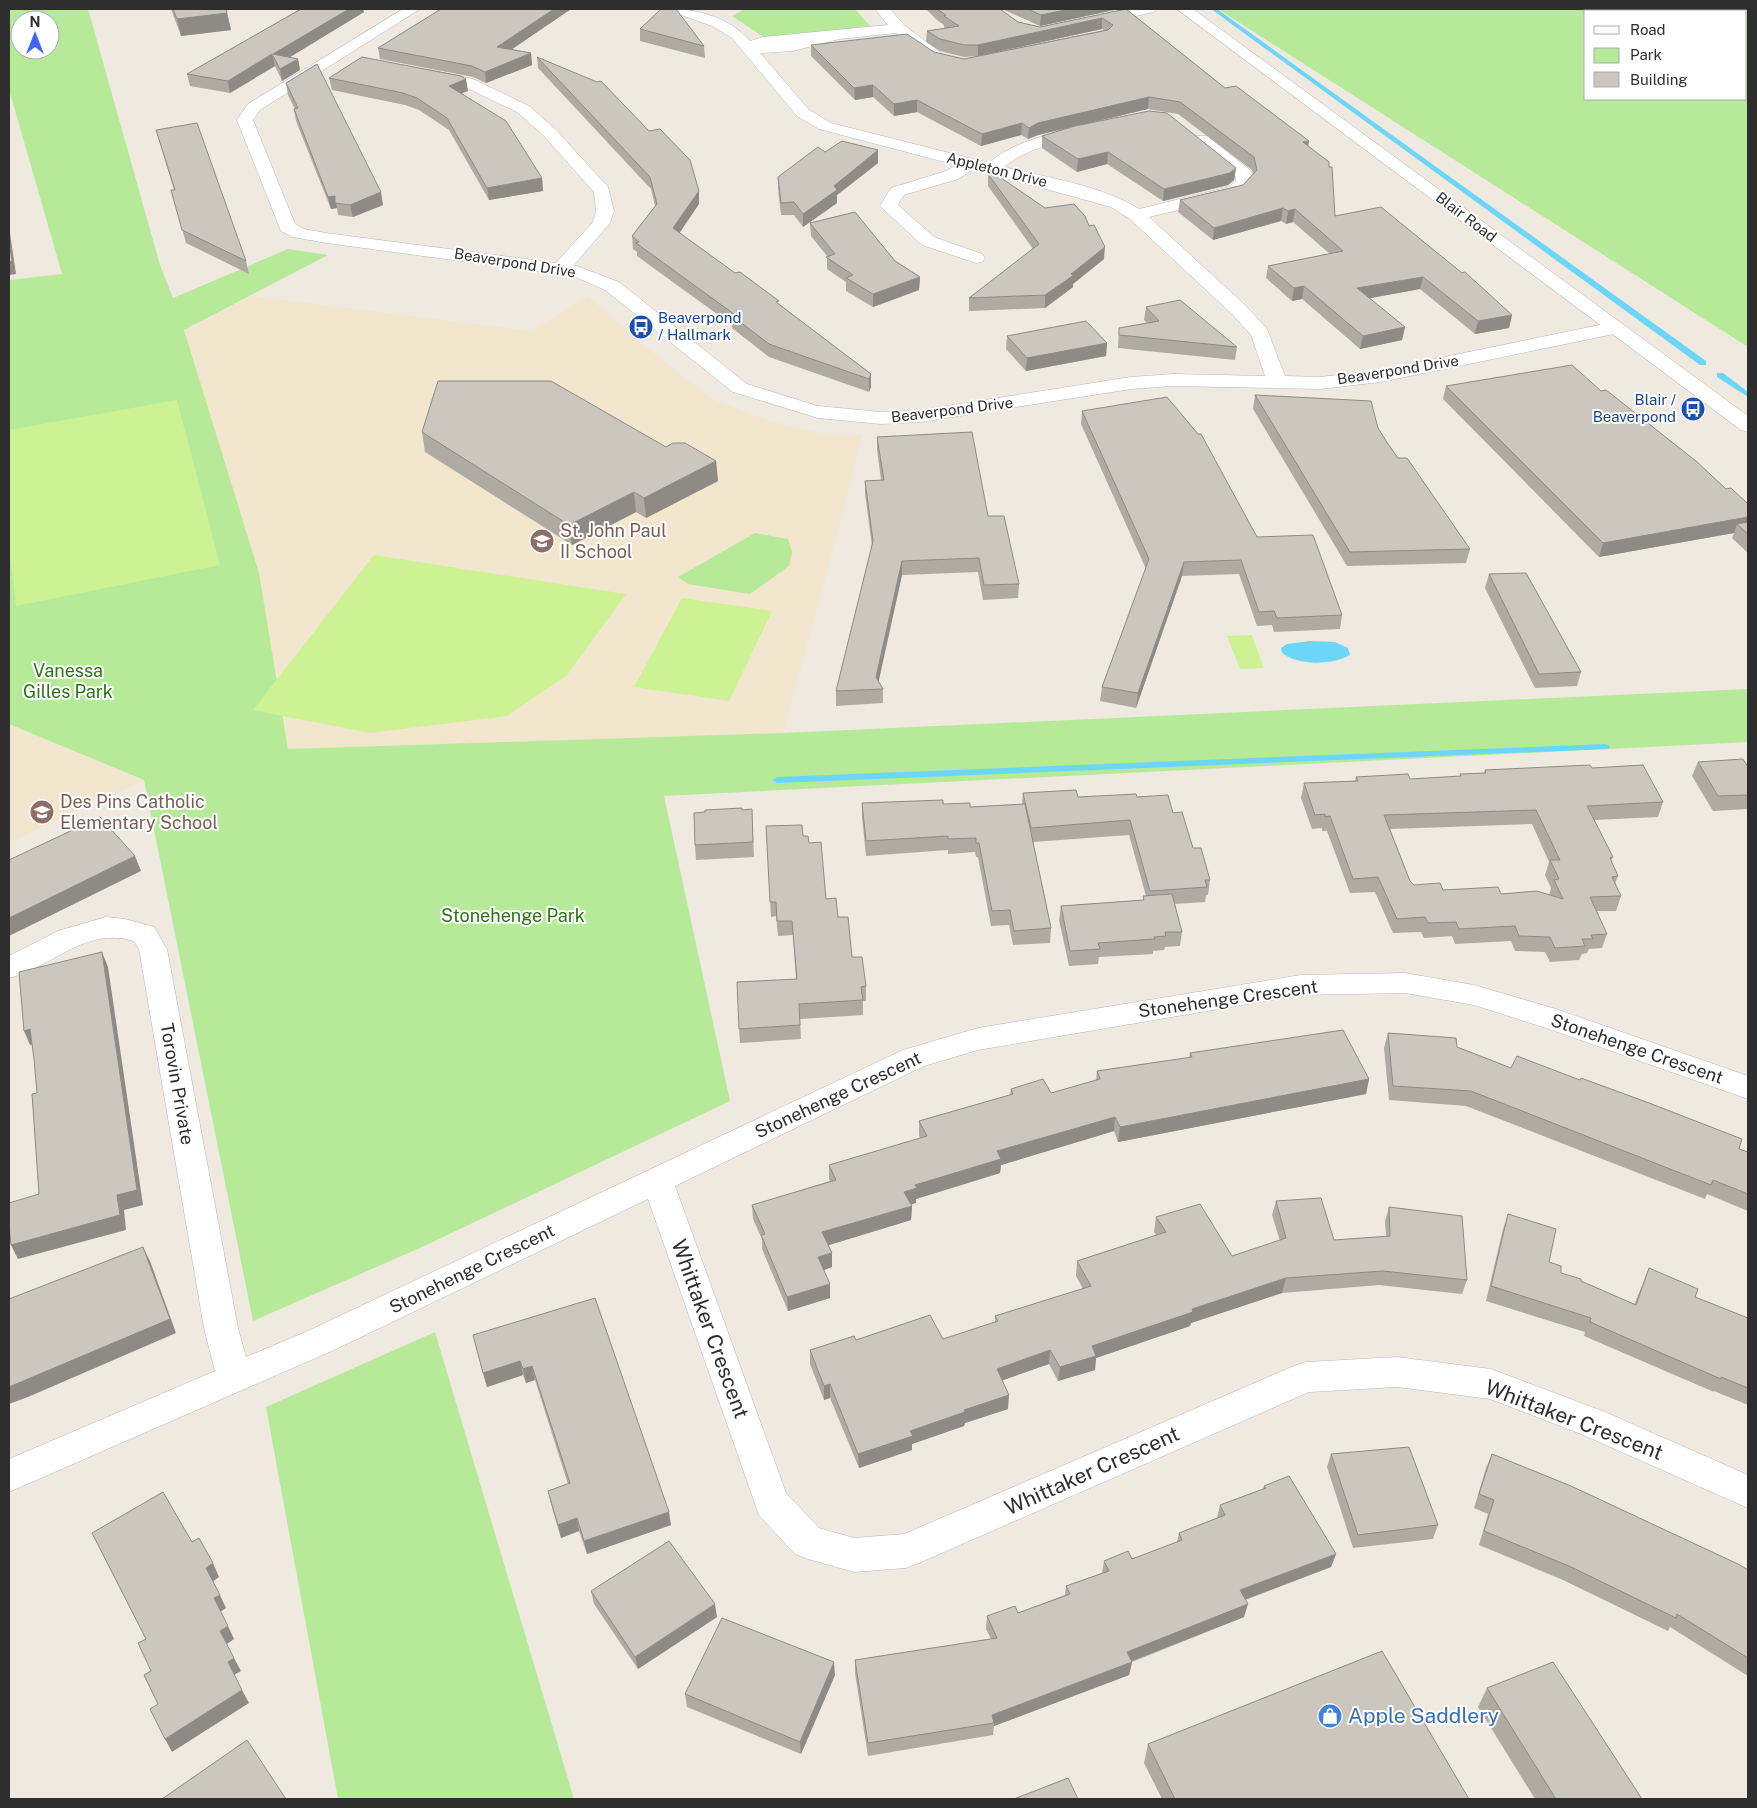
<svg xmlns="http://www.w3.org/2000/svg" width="1757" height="1808" viewBox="0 0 1757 1808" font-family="'Public Sans',sans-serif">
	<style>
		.education { fill: #f2e6cf }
		.green { fill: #b6ea99; fill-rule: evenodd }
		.pitch { fill: #ccf294 }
		.water { fill: #6cd6f8 }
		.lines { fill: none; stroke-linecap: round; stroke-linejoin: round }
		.stream { fill: #6cd6f8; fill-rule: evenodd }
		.street-casing { stroke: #b4b7c2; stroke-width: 1 }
		.secondary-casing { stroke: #b4b7c2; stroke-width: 1 }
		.street { fill: #fff; fill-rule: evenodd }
		.secondary { fill: #fff; fill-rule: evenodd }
		.wall { fill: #afaba3; fill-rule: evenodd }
		.shaded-wall { fill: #8e8b85 }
		.building { fill: #cbc7be; stroke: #8e8b85; fill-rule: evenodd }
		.labels { text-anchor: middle; stroke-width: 4; stroke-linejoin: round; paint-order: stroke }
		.far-street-label { font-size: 15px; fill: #2e2e2e; stroke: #fff }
		.far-transit-label { font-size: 15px; fill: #164399; stroke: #fff; text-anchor: start }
		.education-label { font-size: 18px; fill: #785e54; stroke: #fff; text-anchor: start }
		.park-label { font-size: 18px; fill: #2b7415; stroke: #fff }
		.street-label { font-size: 18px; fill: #2e2e2e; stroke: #fff }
		.near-street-label { font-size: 21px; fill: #2e2e2e; stroke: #fff }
		.near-shop-label { font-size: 21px; fill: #366cbe; stroke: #fff; text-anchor: start }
	</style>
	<rect width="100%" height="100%" fill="#f0e9e0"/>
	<g class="education">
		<path d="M 251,296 L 533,331 L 588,296 L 636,339 L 712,399 L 770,421 L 825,434 L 862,435 L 844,509 L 783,733 L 288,749 L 259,573 L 184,330 Z"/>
		<path d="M 9,724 L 144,780 L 9,843 Z"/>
	</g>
	<g class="green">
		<path d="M 9,9 L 88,9 L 160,265 L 173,298 L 288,249 L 328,255 L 184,330 L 259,573 L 288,749 L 783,733 L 1748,689 L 1748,742 L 664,796 L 730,1101 L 422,1247 L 253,1321 L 144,780 L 9,724 L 9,280 L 62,274 L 10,93 ZM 20,20 L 50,20 L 50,50 L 20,50 Z"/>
		<path d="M 745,9 L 855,9 L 870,26 L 765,38 L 732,16 Z"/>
		<path d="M 1218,9 L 1748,9 L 1748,347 ZM 1586,11 L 1746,11 L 1746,99 L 1586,99 Z"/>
		<path d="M 755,533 L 788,539 L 792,552 L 789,566 L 750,594 L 688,584 L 678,577 Z"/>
		<path d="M 435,1332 L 574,1799 L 338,1799 L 266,1407 Z"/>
	</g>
	<g class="pitch">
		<path d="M 177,400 L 220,565 L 16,606 L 9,548 L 9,430 Z"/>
		<path d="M 374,555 L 625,594 L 626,594 L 567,675 L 507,716 L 370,733 L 253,710 Z"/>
		<path d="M 682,598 L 772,611 L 729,701 L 634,687 Z"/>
		<path d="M 1252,635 L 1264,668 L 1240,669 L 1227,636 Z"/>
	</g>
	<path class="water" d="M 1310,641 L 1335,642 L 1348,648 L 1350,655 C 1333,665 1298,666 1282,653 L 1281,648 L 1287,644 Z"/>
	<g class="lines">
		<g class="stream">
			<path d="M 1211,9 L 1217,9 L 1706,361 L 1706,365 L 1700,365 Z"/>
			<path d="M 1717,373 L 1723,373 L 1748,392 L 1748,397 L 1717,377 Z"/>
			<path d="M 1605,744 L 1608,745 L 1610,747 L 1608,749 L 777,783 L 772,780 L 777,777 Z"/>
		</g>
		<defs>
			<g id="street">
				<path d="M 403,9 L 420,9 L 260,110 L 253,120 L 295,224 L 304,229 L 326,233 L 556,263 L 593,222 L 596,211 L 594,192 L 543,135 L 517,112 L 463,86 L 424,78 L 422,75 L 430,70 L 473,79 L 529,106 L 555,129 L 608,187 L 614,211 L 610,223 L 574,265 L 619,282 L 747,384 L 818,406 L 881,412 L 921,410 L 1131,377 L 1173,374 L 1265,376 L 1251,335 L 1232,314 L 1130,219 L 1111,207 L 973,169 L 958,179 L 904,195 L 898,205 L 934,237 L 982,254 L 985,258 L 982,262 L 976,263 L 922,245 L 880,206 L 891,188 L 946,171 L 956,165 L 819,129 L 797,116 L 732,38 L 712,26 L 673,12 L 671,9 C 700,9 731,19 750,41 L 763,37 L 888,25 L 875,9 L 890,9 L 904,25 L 941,53 L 944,56 L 941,59 L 931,59 L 896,33 L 839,39 L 793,51 L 760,53 L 809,110 L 831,123 L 989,163 C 1014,141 1048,135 1080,127 L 1086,129 L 1088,132 L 1086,135 C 1058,142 1027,148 1004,167 C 1048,178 1100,185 1139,209 L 1229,187 L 1236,181 L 1236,177 L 1193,140 L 1195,136 L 1207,136 L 1251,171 L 1254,183 L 1241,195 L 1149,217 L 1246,306 L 1267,329 L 1285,376 L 1320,377 L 1381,370 L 1614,322 L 1621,324 L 1624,328 L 1621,332 L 1614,334 L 1381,382 L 1320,389 L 1173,386 L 1131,389 L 921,422 L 881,424 L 818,418 L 733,392 L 605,290 L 573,276 L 326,243 L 293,237 L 281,231 L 237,120 L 248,104 Z"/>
				<path d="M 1130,9 L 1156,9 L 1154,12 L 1095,25 L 1088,21 L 1090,18 Z"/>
				<path d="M 106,917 L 125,919 L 154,927 L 167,949 L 238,1328 L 246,1357 L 310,1330 L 903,1050 L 978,1028 L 1301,975 L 1405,973 L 1474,985 L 1556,1009 L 1748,1076 L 1748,1099 L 1546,1028 L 1474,1005 L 1405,993 L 1301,995 L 978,1050 L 924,1066 L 675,1186 L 786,1493 L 819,1528 L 854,1538 L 904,1534 L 1294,1366 L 1306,1362 L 1397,1357 L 1491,1369 L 1605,1412 L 1748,1475 L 1748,1508 L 1581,1434 L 1490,1399 L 1397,1387 L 1309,1392 L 919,1563 L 906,1568 L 854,1572 L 808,1559 L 795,1554 L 759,1515 L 648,1199 L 334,1350 L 9,1492 L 9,1459 L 215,1371 L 204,1328 L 139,949 L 134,941 C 85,926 53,967 9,978 L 9,956 L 58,931 Z"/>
			</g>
			<path id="secondary" d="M 1177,9 L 1193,9 L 1748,416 L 1748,432 L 1741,430 Z"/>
		</defs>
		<use href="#street" class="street-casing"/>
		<use href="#secondary" class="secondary-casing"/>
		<use href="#street" class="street"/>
		<use href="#secondary" class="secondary"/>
	</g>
	<g class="wall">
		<path d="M 171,9 L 226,9 L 227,13 L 231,30 L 181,36 Z"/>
		<path d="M 301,9 L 363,9 L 364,12 L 290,57 L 298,59 L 300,70 L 282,81 L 275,66 L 230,93 L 190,86 L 187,74 Z"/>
		<path d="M 441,9 L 571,9 L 512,49 L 531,53 L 532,65 L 486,83 L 473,77 L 380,59 L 378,48 Z"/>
		<path d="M 926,9 L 1000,9 L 1018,22 L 1040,27 L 1126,9 L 1225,88 L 1308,146 L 1335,216 L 1512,315 L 1509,328 L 1475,334 L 1420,289 L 1369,298 L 1405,327 L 1402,340 L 1360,349 L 1302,299 L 1292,301 L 1266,278 L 1268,266 L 1330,254 L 1293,222 L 1286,224 L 1281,221 L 1213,240 L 1178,212 L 1180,200 L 1243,185 L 1253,174 L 1252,170 L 1178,114 L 1148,109 L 1086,124 L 1236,168 L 1234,180 L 1228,185 L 1163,201 L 1107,164 L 1077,172 L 1042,148 L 1042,136 L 1070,127 L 1038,135 L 1028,139 L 1021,135 L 981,146 L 917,112 L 894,116 L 873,97 L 855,100 L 811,56 L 811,45 L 934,52 L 964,59 L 1104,30 L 1102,29 L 978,56 L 964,57 L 940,51 L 926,42 L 927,31 L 945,28 L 944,27 L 944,25 L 937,20 Z"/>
		<path d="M 1002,9 L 1114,9 L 1114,10 L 1040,26 Z"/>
		<path d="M 640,29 L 704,46 L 705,58 L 640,41 Z"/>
		<path d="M 537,57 L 699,204 L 679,233 L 780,305 L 871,374 L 871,387 L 869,392 L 769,357 L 732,328 L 732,325 L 637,256 L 637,252 L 633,249 L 632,236 L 655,206 L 651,189 L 538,68 Z"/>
		<path d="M 329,78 L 468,91 L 462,93 L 542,178 L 543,191 L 489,200 L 449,130 L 419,110 L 405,105 L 332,90 Z"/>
		<path d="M 286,83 L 383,205 L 353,217 L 338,215 L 337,208 L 331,209 L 296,121 L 294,109 L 295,109 L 288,95 Z"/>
		<path d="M 156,130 L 246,261 L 249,274 L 186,243 L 171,190 L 174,190 Z"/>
		<path d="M 825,152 L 878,163 L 837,195 L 837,203 L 803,227 L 794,215 L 781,215 L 778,189 L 778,177 Z"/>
		<path d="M 988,174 L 1045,208 L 1089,226 L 1104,259 L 1073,284 L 1073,287 L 1045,308 L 969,311 L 969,298 L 1033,249 L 988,186 Z"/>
		<path d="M 810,223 L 895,261 L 920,277 L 919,290 L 873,307 L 846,291 L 846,282 L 827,269 L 827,256 L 811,236 Z"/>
		<path d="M 1146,307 L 1237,347 L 1235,360 L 1118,348 L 1119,328 L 1147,323 L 1144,320 Z"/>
		<path d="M 1007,336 L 1107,343 L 1106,356 L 1026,371 L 1006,349 Z"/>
		<path d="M 1446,386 L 1601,391 L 1726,489 L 1748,504 L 1748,553 L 1732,538 L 1734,533 L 1599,557 L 1443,399 Z"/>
		<path d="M 1255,395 L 1378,428 L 1398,458 L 1470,549 L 1466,563 L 1347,566 L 1253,409 Z"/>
		<path d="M 1082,411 L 1257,537 L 1342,615 L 1340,629 L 1274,632 L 1272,625 L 1257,626 L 1239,574 L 1182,576 L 1136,708 L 1100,701 L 1102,687 L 1146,569 L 1081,424 Z"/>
		<path d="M 422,432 L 666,447 L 716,461 L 718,481 L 646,518 L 636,512 L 572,545 L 425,452 Z"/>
		<path d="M 877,437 L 988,516 L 1019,584 L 1018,598 L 983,600 L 978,572 L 902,575 L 878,681 L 883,689 L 883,703 L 836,706 L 836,691 L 872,546 L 865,494 L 865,481 L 881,480 L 877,450 Z"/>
		<path d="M 1489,574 L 1581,672 L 1577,686 L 1535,688 L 1485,588 Z"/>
		<path d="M 1698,762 L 1748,767 L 1748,809 L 1713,811 L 1692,776 Z"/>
		<path d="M 1592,768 L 1663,802 L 1658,817 L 1594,820 L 1613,857 L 1611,861 L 1618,876 L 1615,884 L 1621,896 L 1616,911 L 1597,911 L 1607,934 L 1602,948 L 1589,949 L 1587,953 L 1582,954 L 1579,960 L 1550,962 L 1545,952 L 1515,951 L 1511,941 L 1455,944 L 1452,936 L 1424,938 L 1421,932 L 1393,933 L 1375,892 L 1350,893 L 1327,831 L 1322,831 L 1322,828 L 1312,829 L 1301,798 L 1304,783 L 1355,781 L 1356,777 L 1410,779 L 1460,777 L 1460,774 L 1484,773 L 1485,770 ZM 1532,824 L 1549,862 L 1545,875 L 1551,888 L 1549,895 L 1501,894 L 1443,890 L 1414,885 L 1410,881 L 1390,829 Z"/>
		<path d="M 1023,793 L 1078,797 L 1137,797 L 1173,813 L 1210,880 L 1208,895 L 1206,895 L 1205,902 L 1174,904 L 1182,932 L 1180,946 L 1165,947 L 1164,950 L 1153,951 L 1153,954 L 1099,957 L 1098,964 L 1069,966 L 1059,920 L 1061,906 L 1143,900 L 1143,896 L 1146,896 L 1129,835 L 1033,842 L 1051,928 L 1050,943 L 1013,945 L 1009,925 L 991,926 L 978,857 L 976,857 L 975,852 L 948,854 L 948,850 L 866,856 L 862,817 L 862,803 L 943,804 L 970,807 L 1022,804 Z"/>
		<path d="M 752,809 L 754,857 L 696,860 L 695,845 Z"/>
		<path d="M 766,826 L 803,836 L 809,843 L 826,899 L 838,917 L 852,957 L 866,986 L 866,1001 L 863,1001 L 863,1015 L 800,1019 L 801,1039 L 740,1043 L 739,1029 L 796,979 L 793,935 L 778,936 L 776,916 L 771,917 Z"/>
		<path d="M 1388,1033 L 1457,1047 L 1511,1068 L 1748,1152 L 1748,1211 L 1707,1194 L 1705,1199 L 1466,1106 L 1389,1100 L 1384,1048 Z"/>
		<path d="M 1190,1053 L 1369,1079 L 1366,1094 L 1118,1142 L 1114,1131 L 1001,1165 L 1000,1173 L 916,1199 L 916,1203 L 911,1204 L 912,1206 L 911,1220 L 828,1245 L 832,1253 L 832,1267 L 824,1270 L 830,1298 L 788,1311 L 762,1249 L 762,1239 L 753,1219 L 752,1205 L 830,1181 L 829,1179 L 829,1165 L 920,1138 L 919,1135 L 919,1121 L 1010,1095 L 1011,1089 L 1051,1093 L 1096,1080 L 1097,1071 L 1189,1058 Z"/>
		<path d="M 1276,1201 L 1334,1240 L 1386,1237 L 1385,1221 L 1389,1207 L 1467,1280 L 1462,1294 L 1379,1285 L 1282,1293 L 1191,1323 L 1190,1326 L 1096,1358 L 1095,1370 L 1058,1381 L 1049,1364 L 1002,1380 L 1008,1409 L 965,1423 L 964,1426 L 912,1444 L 912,1450 L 859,1468 L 830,1398 L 824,1400 L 810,1364 L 810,1350 L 856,1340 L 943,1339 L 995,1322 L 995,1316 L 1083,1289 L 1076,1276 L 1077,1261 L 1156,1235 L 1154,1232 L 1156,1217 L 1232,1256 L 1280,1241 L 1272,1215 Z"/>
		<path d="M 1508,1214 L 1549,1262 L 1561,1273 L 1634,1305 L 1643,1283 L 1649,1268 L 1695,1297 L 1748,1318 L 1748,1405 L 1714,1391 L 1714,1392 L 1584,1336 L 1585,1332 L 1486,1301 L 1503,1229 Z"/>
		<path d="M 595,1298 L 671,1525 L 587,1554 L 579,1531 L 561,1538 L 551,1504 L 548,1491 L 568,1484 L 535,1380 L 526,1383 L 523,1375 L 487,1387 L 473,1335 Z"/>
		<path d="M 1331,1454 L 1438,1525 L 1433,1539 L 1353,1548 L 1327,1467 Z"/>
		<path d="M 1492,1454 L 1748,1570 L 1748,1676 L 1670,1627 L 1668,1631 L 1563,1580 L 1479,1545 L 1488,1514 L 1474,1508 L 1486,1468 Z"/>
		<path d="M 1264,1486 L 1336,1554 L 1331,1567 L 1245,1600 L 1244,1617 L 1132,1662 L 1129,1675 L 994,1726 L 993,1735 L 868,1756 L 855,1673 L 855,1660 L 991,1639 L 986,1629 L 987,1616 L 1018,1613 L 1065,1595 L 1066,1586 L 1102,1573 L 1104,1561 L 1132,1559 L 1177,1542 L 1179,1533 L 1217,1518 L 1220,1505 L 1263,1489 Z"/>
		<path d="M 591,1591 L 717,1617 L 638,1669 L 594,1604 Z"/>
		<path d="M 835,1675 L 801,1754 L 687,1707 L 685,1694 Z"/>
		<path d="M 1487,1688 L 1642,1799 L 1535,1799 L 1478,1707 Z"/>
		<path d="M 1148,1744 L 1469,1799 L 1162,1799 L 1144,1763 Z"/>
	</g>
	<g class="shaded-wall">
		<path d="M 349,9 L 363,9 L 364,12 L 277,65 L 273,54 Z"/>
		<path d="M 554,9 L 571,9 L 499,58 L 497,47 Z"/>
		<path d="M 1070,9 L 1114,9 L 1114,10 L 1040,26 L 1041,15 Z"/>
		<path d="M 227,13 L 231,30 L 181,36 L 177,19 Z"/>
		<path d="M 1102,18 L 1102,29 L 978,56 L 978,45 Z"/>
		<path d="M 531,53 L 532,65 L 486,83 L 485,72 Z"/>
		<path d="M 272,54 L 275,66 L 230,93 L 228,81 Z"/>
		<path d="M 298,59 L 300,70 L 282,81 L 280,69 Z"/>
		<path d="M 466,79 L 468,91 L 451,97 L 449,86 Z"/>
		<path d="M 873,85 L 873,97 L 855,100 L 854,88 Z"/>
		<path d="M 1149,97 L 1148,109 L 1038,135 L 1028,139 L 1029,128 L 1038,123 Z"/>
		<path d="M 917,100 L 917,112 L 894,116 L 894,104 Z"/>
		<path d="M 1022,123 L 1021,135 L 981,146 L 982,134 Z"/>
		<path d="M 1309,141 L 1307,153 L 1303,142 Z"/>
		<path d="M 878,150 L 878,163 L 837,195 L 837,203 L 803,227 L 803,214 L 834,186 Z"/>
		<path d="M 1108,152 L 1107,164 L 1077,172 L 1078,159 Z"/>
		<path d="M 1236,168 L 1234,180 L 1228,185 L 1163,201 L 1164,189 Z"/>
		<path d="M 542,178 L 543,191 L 489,200 L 487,188 Z"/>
		<path d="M 699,191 L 699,204 L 674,241 L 673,228 Z"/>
		<path d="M 381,192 L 383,205 L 353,217 L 350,205 Z"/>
		<path d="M 335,196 L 337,208 L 331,209 L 328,197 Z"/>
		<path d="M 1283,208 L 1281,221 L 1213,240 L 1214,228 Z"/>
		<path d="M 1295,209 L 1293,222 L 1286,224 L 1288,211 Z"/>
		<path d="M 9,226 L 16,274 L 9,275 Z"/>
		<path d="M 1105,247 L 1104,259 L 1073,284 L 1073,287 L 1045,308 L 1045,295 Z"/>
		<path d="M 920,277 L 919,290 L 873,307 L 873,294 Z"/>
		<path d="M 1423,277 L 1420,289 L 1355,301 L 1357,288 Z"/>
		<path d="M 1304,286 L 1302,299 L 1292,301 L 1294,288 Z"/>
		<path d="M 1512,315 L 1509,328 L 1475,334 L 1478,321 Z"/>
		<path d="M 1405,327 L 1402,340 L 1360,349 L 1363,336 Z"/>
		<path d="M 1107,343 L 1106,356 L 1026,371 L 1027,358 Z"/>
		<path d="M 871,374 L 871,387 L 869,392 L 869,379 Z"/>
		<path d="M 716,461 L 718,481 L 646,518 L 644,498 Z"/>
		<path d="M 634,492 L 636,512 L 572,545 L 569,525 Z"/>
		<path d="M 1748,517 L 1748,530 L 1737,524 L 1734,533 L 1599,557 L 1603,543 Z"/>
		<path d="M 902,561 L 902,575 L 877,689 L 876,677 Z"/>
		<path d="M 1184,562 L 1182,576 L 1136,708 L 1138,693 Z"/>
		<path d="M 135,856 L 141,871 L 9,936 L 9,918 Z"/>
		<path d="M 102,952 L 108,967 L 143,1205 L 124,1210 L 126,1230 L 18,1259 L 11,1245 L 117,1195 Z"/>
		<path d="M 30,1029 L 37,1044 L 30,1045 L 24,1031 Z"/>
		<path d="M 1369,1079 L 1366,1094 L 1118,1142 L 1120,1127 Z"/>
		<path d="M 1115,1117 L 1114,1131 L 1001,1165 L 1000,1173 L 916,1199 L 916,1203 L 904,1206 L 904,1192 L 915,1185 L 997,1151 Z"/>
		<path d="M 912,1206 L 911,1220 L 823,1247 L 822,1232 Z"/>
		<path d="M 143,1247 L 150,1261 L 176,1333 L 28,1397 L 9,1404 L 9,1387 Z"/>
		<path d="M 832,1253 L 832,1267 L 819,1272 L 818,1257 Z"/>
		<path d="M 1286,1278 L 1282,1293 L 1191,1323 L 1190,1326 L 1096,1358 L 1095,1370 L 1058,1381 L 1060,1367 L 1092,1346 L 1192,1309 Z"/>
		<path d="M 830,1284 L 830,1298 L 788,1311 L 787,1297 Z"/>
		<path d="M 1050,1350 L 1049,1364 L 995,1383 L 997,1369 Z"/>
		<path d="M 520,1361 L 523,1375 L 487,1387 L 483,1373 Z"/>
		<path d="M 532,1366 L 535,1380 L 526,1383 L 523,1369 Z"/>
		<path d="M 830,1384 L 830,1398 L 824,1400 L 824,1386 Z"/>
		<path d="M 1009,1395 L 1008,1409 L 965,1423 L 964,1426 L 912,1444 L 912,1450 L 859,1468 L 858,1454 L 910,1431 L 964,1410 Z"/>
		<path d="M 669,1512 L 671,1525 L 587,1554 L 584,1541 Z"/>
		<path d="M 577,1518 L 579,1531 L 561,1538 L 558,1525 Z"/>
		<path d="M 1336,1554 L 1331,1567 L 1236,1603 L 1240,1590 Z"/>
		<path d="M 213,1563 L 219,1577 L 212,1582 L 206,1568 Z"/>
		<path d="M 220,1595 L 226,1608 L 220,1612 L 214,1598 Z"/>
		<path d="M 715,1604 L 717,1617 L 638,1669 L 635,1657 Z"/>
		<path d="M 1248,1604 L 1244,1617 L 1124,1664 L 1127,1652 Z"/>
		<path d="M 228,1626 L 234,1639 L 227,1644 L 220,1631 Z"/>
		<path d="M 234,1658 L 241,1671 L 234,1675 L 228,1662 Z"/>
		<path d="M 834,1662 L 835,1675 L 801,1754 L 800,1742 Z"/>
		<path d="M 1132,1662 L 1129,1675 L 994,1726 L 994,1723 L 992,1715 Z"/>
		<path d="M 242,1690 L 249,1703 L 172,1752 L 165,1739 Z"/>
	</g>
	<g class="building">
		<path d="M 173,9 L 226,9 L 227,13 L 177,19 Z"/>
		<path d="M 301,9 L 349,9 L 273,54 L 298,59 L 280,69 L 272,54 L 228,81 L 187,74 Z"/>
		<path d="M 441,9 L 554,9 L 497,47 L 531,53 L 485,72 L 472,66 L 378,48 Z"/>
		<path d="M 661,9 L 676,9 L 704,46 L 640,29 Z"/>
		<path d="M 937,9 L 1000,9 L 1018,22 L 1040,27 L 1126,9 L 1225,88 L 1236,86 L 1309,141 L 1303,142 L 1329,162 L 1329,167 L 1332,167 L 1335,216 L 1381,207 L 1462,273 L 1465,272 L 1512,315 L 1478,321 L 1423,277 L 1357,288 L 1405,327 L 1363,336 L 1304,286 L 1294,288 L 1268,266 L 1343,251 L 1295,209 L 1288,211 L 1283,208 L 1214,228 L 1180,200 L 1243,185 L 1257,170 L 1254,157 L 1180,102 L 1149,97 L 1038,123 L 1029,128 L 1022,123 L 982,134 L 917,100 L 894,104 L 873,85 L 854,88 L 811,45 L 907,34 L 934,52 L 964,59 L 1108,30 L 1113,25 L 1102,18 L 978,45 L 964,45 L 940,39 L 927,31 L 959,26 L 944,16 L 946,15 Z"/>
		<path d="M 1027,9 L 1070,9 L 1041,15 Z"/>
		<path d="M 362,57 L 461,76 L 466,79 L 449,86 L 506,121 L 542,178 L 487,188 L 447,118 L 417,98 L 403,93 L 329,78 Z"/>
		<path d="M 537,57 L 597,82 L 601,81 L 649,131 L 660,129 L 690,160 L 699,191 L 673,228 L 735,273 L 740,272 L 779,301 L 776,302 L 871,374 L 869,379 L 769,344 L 731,315 L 734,314 L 636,243 L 639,242 L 632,236 L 657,204 L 650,177 Z"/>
		<path d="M 317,64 L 381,192 L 350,205 L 335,203 L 335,196 L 328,197 L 294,109 L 298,108 L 286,83 Z"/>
		<path d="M 1149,111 L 1167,113 L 1236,168 L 1230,173 L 1164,189 L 1108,152 L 1078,159 L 1042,136 L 1075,126 Z"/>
		<path d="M 197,123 L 246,261 L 182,230 L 171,190 L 175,190 L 156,130 Z"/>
		<path d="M 842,141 L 878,150 L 834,186 L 837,190 L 803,214 L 794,202 L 781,203 L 778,177 L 818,147 L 825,152 Z"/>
		<path d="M 991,171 L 1045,208 L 1074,204 L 1085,216 L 1089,226 L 1094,225 L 1105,247 L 1071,274 L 1074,275 L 1045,295 L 969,298 L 1039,244 L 988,174 Z"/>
		<path d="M 855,212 L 895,261 L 920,277 L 873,294 L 846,278 L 853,275 L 826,257 L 835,254 L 810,223 Z"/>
		<path d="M 9,240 L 12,261 L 9,262 Z"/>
		<path d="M 1180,300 L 1237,347 L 1119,335 L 1119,328 L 1159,321 L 1146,307 Z"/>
		<path d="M 1086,321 L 1107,343 L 1027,358 L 1007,336 Z"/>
		<path d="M 1572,365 L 1601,391 L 1606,390 L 1696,461 L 1726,489 L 1731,488 L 1748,504 L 1748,517 L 1603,543 L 1446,386 Z"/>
		<path d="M 438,381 L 551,381 L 666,447 L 673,443 L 685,443 L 716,461 L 644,498 L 634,492 L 569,525 L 422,432 Z"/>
		<path d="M 1255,395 L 1371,401 L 1378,428 L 1388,444 L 1398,458 L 1407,458 L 1470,549 L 1350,552 Z"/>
		<path d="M 1167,397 L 1198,434 L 1201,434 L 1257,537 L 1313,535 L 1342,615 L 1277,618 L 1274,611 L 1259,612 L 1241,560 L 1184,562 L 1138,693 L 1102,687 L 1149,559 L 1082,411 Z"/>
		<path d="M 972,432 L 988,516 L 1004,516 L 1019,584 L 984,585 L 979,558 L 902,561 L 876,677 L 883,689 L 836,691 L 873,541 L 865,481 L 884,480 L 877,437 Z"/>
		<path d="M 1748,522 L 1748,534 L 1737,524 Z"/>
		<path d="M 1526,573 L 1581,672 L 1539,674 L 1489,574 Z"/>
		<path d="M 1743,759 L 1748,767 L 1748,795 L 1718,796 L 1698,762 Z"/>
		<path d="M 1590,765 L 1592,768 L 1643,765 L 1663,802 L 1587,806 L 1613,857 L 1610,858 L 1618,876 L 1612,877 L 1621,896 L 1590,897 L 1607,934 L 1591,935 L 1593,939 L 1582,939 L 1585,946 L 1555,948 L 1550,937 L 1519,936 L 1515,926 L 1459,929 L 1456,922 L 1428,923 L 1425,917 L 1397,919 L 1378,877 L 1353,879 L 1330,816 L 1325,817 L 1325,814 L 1315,815 L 1304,783 L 1358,781 L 1356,777 L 1408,774 L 1410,779 L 1461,776 L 1460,774 L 1486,773 L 1485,770 ZM 1536,810 L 1560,860 L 1550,860 L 1559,879 L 1554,880 L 1563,899 L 1537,891 L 1501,894 L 1498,887 L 1443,890 L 1440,883 L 1414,885 L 1410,881 L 1384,815 Z"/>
		<path d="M 1076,790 L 1078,797 L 1136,794 L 1137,797 L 1168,795 L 1173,813 L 1182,812 L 1193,848 L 1201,848 L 1210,880 L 1205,880 L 1207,887 L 1150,891 L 1130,820 L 1031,828 L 1023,793 Z"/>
		<path d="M 943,800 L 943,804 L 970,803 L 970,807 L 1025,804 L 1051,928 L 1014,931 L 1010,910 L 992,911 L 979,843 L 976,843 L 976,838 L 948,839 L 948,836 L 866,841 L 862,803 Z"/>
		<path d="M 742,808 L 742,810 L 752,809 L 753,842 L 695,845 L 694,813 L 705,812 L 705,810 Z"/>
		<path d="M 100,817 L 135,856 L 9,918 L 9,860 Z"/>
		<path d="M 802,825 L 803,836 L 808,836 L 809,843 L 821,842 L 826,899 L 836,898 L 838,917 L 848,917 L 852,957 L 862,957 L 866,986 L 861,987 L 863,1000 L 799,1004 L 800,1025 L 739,1029 L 737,982 L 797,979 L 792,921 L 777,921 L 776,902 L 770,902 L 766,826 Z"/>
		<path d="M 1172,894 L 1182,932 L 1165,932 L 1166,936 L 1154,937 L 1155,939 L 1098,943 L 1100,949 L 1070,951 L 1061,906 L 1144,900 L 1143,896 Z"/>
		<path d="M 102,952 L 137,1190 L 117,1195 L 120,1215 L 11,1245 L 9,1224 L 9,1203 L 39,1194 L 32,1094 L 37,1093 L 34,1059 L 30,1029 L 24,1031 L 19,972 Z"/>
		<path d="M 1343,1030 L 1369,1079 L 1120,1127 L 1115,1117 L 997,1151 L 1001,1159 L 915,1185 L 917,1188 L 904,1192 L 912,1206 L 822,1232 L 832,1253 L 818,1257 L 830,1284 L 787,1297 L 761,1235 L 765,1234 L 752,1205 L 836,1180 L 829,1165 L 927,1136 L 919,1121 L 1013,1094 L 1011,1089 L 1043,1079 L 1051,1093 L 1100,1079 L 1097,1071 L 1192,1057 L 1190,1053 Z"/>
		<path d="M 1388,1033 L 1456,1038 L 1457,1047 L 1511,1068 L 1517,1056 L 1580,1080 L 1581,1078 L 1649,1103 L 1742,1139 L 1739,1149 L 1748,1152 L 1748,1194 L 1713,1180 L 1711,1185 L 1471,1091 L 1393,1086 Z"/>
		<path d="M 1321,1198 L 1334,1240 L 1390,1236 L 1389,1207 L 1462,1216 L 1467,1280 L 1383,1271 L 1286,1278 L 1192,1309 L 1193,1312 L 1092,1346 L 1096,1356 L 1060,1367 L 1050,1350 L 997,1369 L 1009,1395 L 964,1410 L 965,1412 L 910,1431 L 913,1436 L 858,1454 L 830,1384 L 824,1386 L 810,1350 L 854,1336 L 856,1340 L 930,1315 L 943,1339 L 998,1321 L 995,1316 L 1091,1286 L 1077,1261 L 1166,1232 L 1156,1217 L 1200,1204 L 1232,1256 L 1286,1238 L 1276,1201 Z"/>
		<path d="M 1508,1214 L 1556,1229 L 1549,1262 L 1561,1266 L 1561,1273 L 1581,1279 L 1581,1281 L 1636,1305 L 1649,1268 L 1698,1289 L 1695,1297 L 1748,1318 L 1748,1388 L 1721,1377 L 1721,1379 L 1590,1322 L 1591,1318 L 1491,1286 Z"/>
		<path d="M 143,1247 L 170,1319 L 9,1387 L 9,1299 Z"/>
		<path d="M 595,1298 L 669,1512 L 584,1541 L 577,1518 L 558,1525 L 548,1491 L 570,1483 L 532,1366 L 523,1369 L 520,1361 L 483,1373 L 473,1335 Z"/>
		<path d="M 1409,1447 L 1438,1525 L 1358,1535 L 1331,1454 Z"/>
		<path d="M 1492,1454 L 1571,1486 L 1740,1565 L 1748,1570 L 1748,1658 L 1677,1614 L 1676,1618 L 1569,1566 L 1484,1531 L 1494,1500 L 1479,1494 Z"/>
		<path d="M 1289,1476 L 1336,1554 L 1240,1590 L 1248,1604 L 1127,1652 L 1132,1662 L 992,1715 L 994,1723 L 868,1743 L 855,1660 L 997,1638 L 987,1616 L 1015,1606 L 1018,1613 L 1070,1594 L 1066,1586 L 1109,1571 L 1104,1561 L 1128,1551 L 1132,1559 L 1182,1540 L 1179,1533 L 1225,1515 L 1220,1505 L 1266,1488 L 1264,1486 Z"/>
		<path d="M 163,1492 L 192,1542 L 199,1538 L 213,1563 L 206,1568 L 220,1595 L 214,1598 L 228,1626 L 220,1631 L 234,1658 L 228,1662 L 242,1690 L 165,1739 L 150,1709 L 158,1704 L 144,1675 L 151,1671 L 138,1643 L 146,1639 L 92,1533 Z"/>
		<path d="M 669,1541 L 715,1604 L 635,1657 L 591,1591 Z"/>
		<path d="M 722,1618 L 834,1662 L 800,1742 L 685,1694 Z"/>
		<path d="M 1382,1651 L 1469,1799 L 1175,1799 L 1148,1744 Z"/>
		<path d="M 1553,1662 L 1642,1799 L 1556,1799 L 1487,1688 Z"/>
		<path d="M 247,1740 L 286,1799 L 162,1799 Z"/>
		<path d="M 1068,1778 L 1078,1799 L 1014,1799 Z"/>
	</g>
	<defs>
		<symbol id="bus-disc" viewBox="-11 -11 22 22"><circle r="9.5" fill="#1a4fb4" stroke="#fff"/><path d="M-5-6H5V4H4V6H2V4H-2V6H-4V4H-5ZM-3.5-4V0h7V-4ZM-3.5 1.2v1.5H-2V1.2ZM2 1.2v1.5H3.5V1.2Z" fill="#fff"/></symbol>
		<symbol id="school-disc" viewBox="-11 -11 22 22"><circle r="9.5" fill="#8d6e63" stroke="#fff"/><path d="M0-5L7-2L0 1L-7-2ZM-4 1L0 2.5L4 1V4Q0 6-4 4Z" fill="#fff"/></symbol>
		<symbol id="shop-disc" viewBox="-11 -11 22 22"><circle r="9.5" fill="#3f7fe0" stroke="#fff"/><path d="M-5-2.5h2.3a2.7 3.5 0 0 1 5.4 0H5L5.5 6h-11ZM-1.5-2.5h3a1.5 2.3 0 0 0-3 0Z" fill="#fff"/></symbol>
	</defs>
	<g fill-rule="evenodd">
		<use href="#bus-disc" x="627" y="313" width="28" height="28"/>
		<use href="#bus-disc" x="1679" y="395" width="28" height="28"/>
		<use href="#school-disc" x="528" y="527" width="28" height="28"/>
		<use href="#school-disc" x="28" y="798" width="28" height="28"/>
		<use href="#shop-disc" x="1316" y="1702" width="28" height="28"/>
	</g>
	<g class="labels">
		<g class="far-street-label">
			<text transform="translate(997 170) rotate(14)" y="5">Appleton Drive</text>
			<text transform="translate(1466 217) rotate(37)" y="5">Blair Road</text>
			<text transform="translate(515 263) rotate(9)" y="5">Beaverpond Drive</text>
			<text transform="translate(1398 370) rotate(-9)" y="5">Beaverpond Drive</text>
			<text transform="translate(952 410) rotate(-7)" y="5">Beaverpond Drive</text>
		</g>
		<g class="far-transit-label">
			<text x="658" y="323">Beaverpond<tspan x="658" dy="17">/ Hallmark</tspan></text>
			<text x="1676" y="405" text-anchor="end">Blair /<tspan x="1676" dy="17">Beaverpond</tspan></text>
		</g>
		<g class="education-label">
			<text x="560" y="537">St. John Paul<tspan x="560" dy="21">II School</tspan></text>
			<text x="60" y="808">Des Pins Catholic<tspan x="60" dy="21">Elementary School</tspan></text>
		</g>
		<g class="park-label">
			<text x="68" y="677">Vanessa<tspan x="68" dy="21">Gilles Park</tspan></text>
			<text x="513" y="922">Stonehenge Park</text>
		</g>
		<g class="street-label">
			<text transform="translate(1228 999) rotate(-8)" y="6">Stonehenge Crescent</text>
			<text transform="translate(1637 1049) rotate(19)" y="6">Stonehenge Crescent</text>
			<text transform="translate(177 1084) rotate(80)" y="6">Torovin Private</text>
			<text transform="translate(838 1095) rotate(-25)" y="6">Stonehenge Crescent</text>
			<text transform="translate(472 1269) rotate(-26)" y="6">Stonehenge Crescent</text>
		</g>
		<g class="near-street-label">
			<text transform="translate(710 1329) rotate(70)" y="7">Whittaker Crescent</text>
			<text transform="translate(1574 1420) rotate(21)" y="7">Whittaker Crescent</text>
			<text transform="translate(1092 1471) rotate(-24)" y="7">Whittaker Crescent</text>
		</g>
		<g class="near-shop-label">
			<text x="1348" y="1723">Apple Saddlery</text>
		</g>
	</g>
	<rect width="1757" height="1808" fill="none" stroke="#2e2e2e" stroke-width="20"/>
	<rect x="1584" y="10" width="162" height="90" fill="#ffffff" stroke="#ababab"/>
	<rect x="1594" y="26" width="25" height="8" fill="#ffffff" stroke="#ababab"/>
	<text x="1630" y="35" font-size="15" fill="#2e2e2e">Road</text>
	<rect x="1594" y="48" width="25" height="15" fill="#b6ea99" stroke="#ababab"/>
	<text x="1630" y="60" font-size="15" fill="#2e2e2e">Park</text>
	<rect x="1594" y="72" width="25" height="15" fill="#cbc7be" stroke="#ababab"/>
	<text x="1630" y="85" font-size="15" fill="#2e2e2e">Building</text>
	<g transform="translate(35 35)"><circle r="24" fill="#ffffff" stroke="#ababab"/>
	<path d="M0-4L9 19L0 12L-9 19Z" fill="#3e66ff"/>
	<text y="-8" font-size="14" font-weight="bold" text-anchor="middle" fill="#2e2e2e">N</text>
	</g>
</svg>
